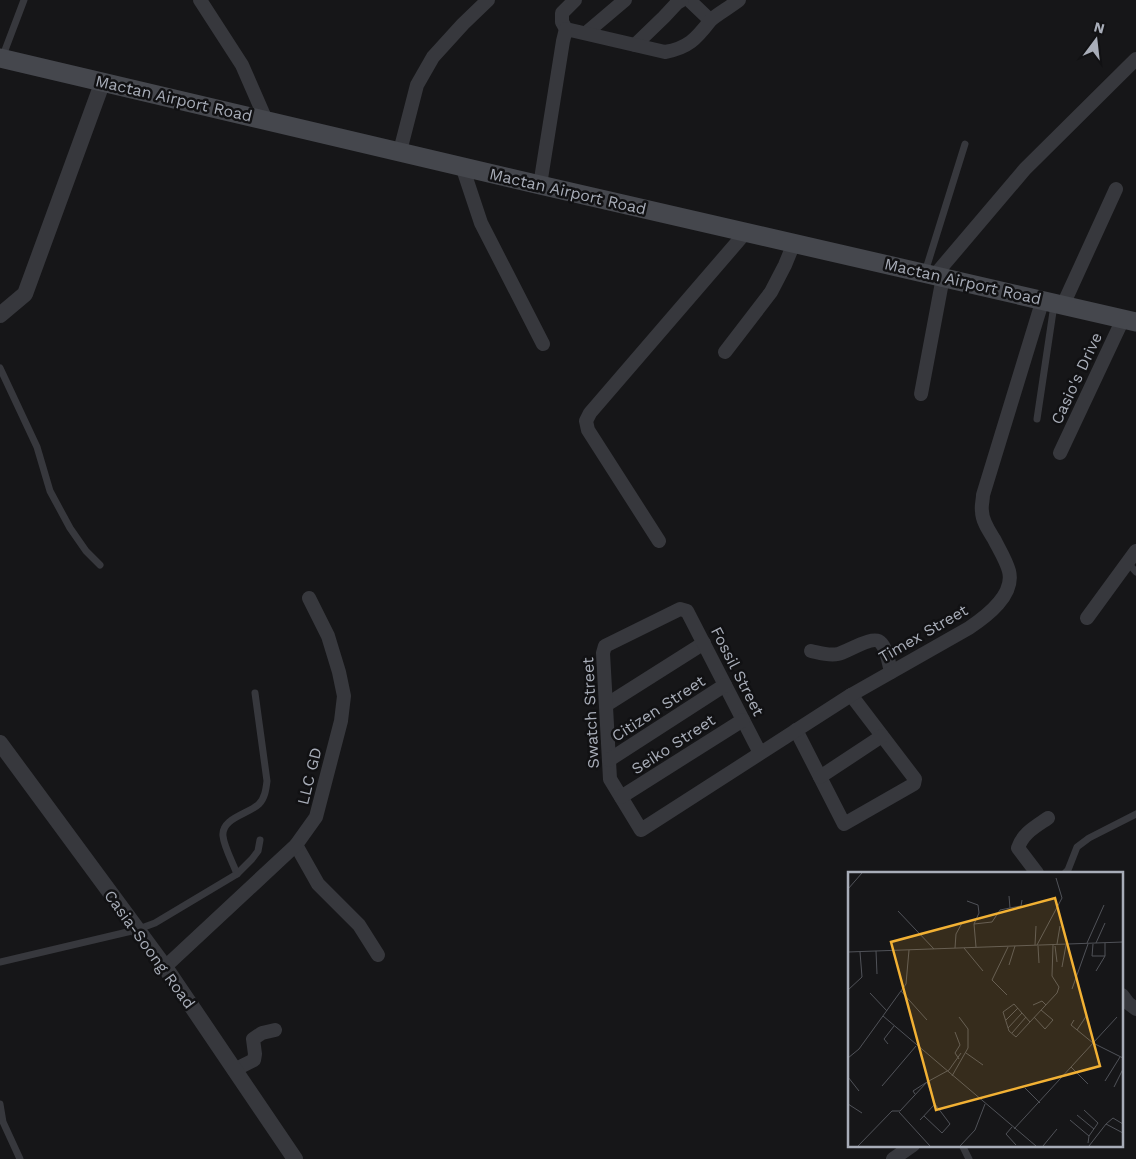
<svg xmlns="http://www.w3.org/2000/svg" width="1136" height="1159" viewBox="0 0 1136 1159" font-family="'Work Sans',sans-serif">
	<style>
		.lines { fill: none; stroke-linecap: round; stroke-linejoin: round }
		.service { stroke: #37383d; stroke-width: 7 }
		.minor { stroke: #37383d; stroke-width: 14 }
		.tertiary { stroke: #37383d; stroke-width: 16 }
		.secondary { stroke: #45474d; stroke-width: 19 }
		.labels { text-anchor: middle; stroke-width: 5; stroke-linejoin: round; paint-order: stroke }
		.street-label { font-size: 16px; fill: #a8adb8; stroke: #111113 }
		.inset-road { fill: none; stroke: #505258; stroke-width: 1 }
		.view { fill: #f2b134; fill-opacity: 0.15; stroke: #f2b134; stroke-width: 2.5 }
		.inset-edge { fill: none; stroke: #a8adb8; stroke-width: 2.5 }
	</style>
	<rect width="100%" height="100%" fill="#161618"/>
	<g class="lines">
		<g class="service">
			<path d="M 2,58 L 24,0"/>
			<path d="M 925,272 L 965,144"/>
			<path d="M 0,368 L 37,447 L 50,491 L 70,528 L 86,551 L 100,565"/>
			<path d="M 1037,419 L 1054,305"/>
			<path d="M 1127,562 L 1136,572"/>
			<path d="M 1065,873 L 1068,870 L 1077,847 L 1089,838 L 1136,814"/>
			<path d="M 237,874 C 233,863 224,847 223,836 C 221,818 249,814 259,804 C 265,798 266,789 267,781 L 255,693"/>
			<path d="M 0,962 L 136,930 L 155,923 L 237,874 L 252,859 L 258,851 L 260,840"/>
			<path d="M 0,1104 L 3,1122 L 20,1159"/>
			<path d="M 962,1145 L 969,1159"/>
		</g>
		<g class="minor">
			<path d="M 200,0 L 242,65 L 266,120"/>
			<path d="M 689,0 L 710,20"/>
			<path d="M 566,29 L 562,22 L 562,13 L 575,0"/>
			<path d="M 586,33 L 625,0"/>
			<path d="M 635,45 L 664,17 L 677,3 L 682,0"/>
			<path d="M 400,151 L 417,85 L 433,57 L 463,24 L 488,0"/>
			<path d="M 462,166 L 481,223 L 543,344"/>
			<path d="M 540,185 L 563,41 L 566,29 L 665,52 C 688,48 696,39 710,21 C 714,16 732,6 739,0"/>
			<path d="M 935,275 L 1025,169 L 1136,59"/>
			<path d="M 1063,305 L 1116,189"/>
			<path d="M 725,352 L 771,292 L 785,265 L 794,243"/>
			<path d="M 921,394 L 943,277"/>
			<path d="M 1060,453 L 1123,319"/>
			<path d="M 659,541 L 588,430 L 586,421 L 590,413 L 746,232"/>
			<path d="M 1087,618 L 1136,551"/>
			<path d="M 811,651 C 820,653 829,656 838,654 C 847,652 874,634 881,643 C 887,649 889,664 891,672"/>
			<path d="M 606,705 L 704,643"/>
			<path d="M 796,730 L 844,824 L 914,784 L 915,779 L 851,695"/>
			<path d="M 760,753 L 687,611 L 680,609 L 605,646 L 603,653 L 610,779 L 641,830 L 851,695 L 969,628 C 987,616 1015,595 1009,571 C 1006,560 999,549 994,539 C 989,531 982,521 982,511 C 981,506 983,500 983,495 L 1043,299"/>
			<path d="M 609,760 L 725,685"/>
			<path d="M 820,777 L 882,736"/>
			<path d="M 621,797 L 743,720"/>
			<path d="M 296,845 L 318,884 L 359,925 L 378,955"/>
			<path d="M 1037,873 L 1018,848 C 1023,833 1035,827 1048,818"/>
			<path d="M 165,967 L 296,845 L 316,817 L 341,721 L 344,696 L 339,672 L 328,636 L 309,598"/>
			<path d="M 1122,995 L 1128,1003 L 1136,1009"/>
			<path d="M 234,1070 L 254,1060 L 255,1054 L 253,1039 L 262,1033 L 275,1030"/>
			<path d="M 893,1159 L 913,1145"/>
		</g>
		<g class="tertiary">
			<path d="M 0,315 L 25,294 L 103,81"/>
			<path d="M 0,743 L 165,967 L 295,1159"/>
		</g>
		<path class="secondary" d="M 0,58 L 540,185 L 1136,322"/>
	</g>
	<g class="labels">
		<g class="street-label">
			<text transform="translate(174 98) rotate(13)" y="6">Mactan Airport Road</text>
			<text transform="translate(568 191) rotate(13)" y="6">Mactan Airport Road</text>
			<text transform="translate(963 281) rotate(13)" y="6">Mactan Airport Road</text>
			<text transform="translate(1076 378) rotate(-65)" y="6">Casio's Drive</text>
			<text transform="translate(923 633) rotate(-30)" y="6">Timex Street</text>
			<text transform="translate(738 671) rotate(63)" y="6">Fossil Street</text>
			<text transform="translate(658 708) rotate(-33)" y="6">Citizen Street</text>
			<text transform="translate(590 713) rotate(-93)" y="6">Swatch Street</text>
			<text transform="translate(673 744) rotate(-33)" y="6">Seiko Street</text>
			<text transform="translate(309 776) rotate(-76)" y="6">LLC GD</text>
			<text transform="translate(150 949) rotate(54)" y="6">Casia-Soong Road</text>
		</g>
	</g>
	<g transform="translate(848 872)">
		<rect width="275" height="275" fill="#161618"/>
		<path class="inset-road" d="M 0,17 L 14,1M 119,29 L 130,33 L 131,41 L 126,52M 162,36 L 173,34 L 174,28M 50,39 L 86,77M 239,71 L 256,33M 248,71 L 257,51M 209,72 L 212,54M 245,72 L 244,84 L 257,84M 187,73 L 188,54M 189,73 L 214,26 L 208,6M 190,74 L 191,91M 207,74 L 209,90M 128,75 L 126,52 L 144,50 L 152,38 L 162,36 L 161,24M 107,76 L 108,62 L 114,51M 116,76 L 135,99M 28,79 L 29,102M 0,80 L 275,70M 161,93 L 167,74M 214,95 L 218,73M 248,99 L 257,84 L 257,71M 224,117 L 240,72M 0,118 L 14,105 L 12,80M 53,119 L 79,148M 22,121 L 39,139M 159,123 L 144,108 L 160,75M 185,133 L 194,129 L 198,133M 35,144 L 188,274M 186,145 L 197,157 L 205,148 L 193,138M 158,148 L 170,136M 226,148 L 223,153 L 245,171 L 275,186M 182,150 L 166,132 L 155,140 L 161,159 L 168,165 L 209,121 L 211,115 L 204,104 L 205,73M 160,156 L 174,141M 229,158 L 239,143M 107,160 L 112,173 L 107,181 L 111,187M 164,161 L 178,145M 40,172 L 36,167 L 46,154M 118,181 L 135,193M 0,186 L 11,177 L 58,112 L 61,78M 223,195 L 240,212M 104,204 L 120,176 L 120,157 L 111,145M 0,205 L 11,219M 257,209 L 272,185M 34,214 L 68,174M 266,215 L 275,197M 177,216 L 192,231M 67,222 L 65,219 L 79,210 L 87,232 L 102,252 L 94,261 L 76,244M 0,232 L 14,241M 236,238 L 250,251 L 241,264M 51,240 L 82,274M 229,243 L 246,257M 72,248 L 87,232M 222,248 L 241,264 L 240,271M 258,252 L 265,246 L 275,252M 164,255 L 158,262 L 168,273M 166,257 L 269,145M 10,274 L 44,239 L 52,239 L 79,210 L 101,198 L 113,181M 112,274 L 127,258 L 137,232M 195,274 L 209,257M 241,274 L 258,252 L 275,261"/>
		<path class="view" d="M 207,26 L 252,194 L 88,238 L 43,70 Z"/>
		<rect width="275" height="275" class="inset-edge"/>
	</g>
	<g transform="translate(1096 40) rotate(15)" stroke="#111113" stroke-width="4" paint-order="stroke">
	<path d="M0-4L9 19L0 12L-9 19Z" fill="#a8adb8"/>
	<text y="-8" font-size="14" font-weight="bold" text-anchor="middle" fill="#a8adb8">N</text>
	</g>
</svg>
